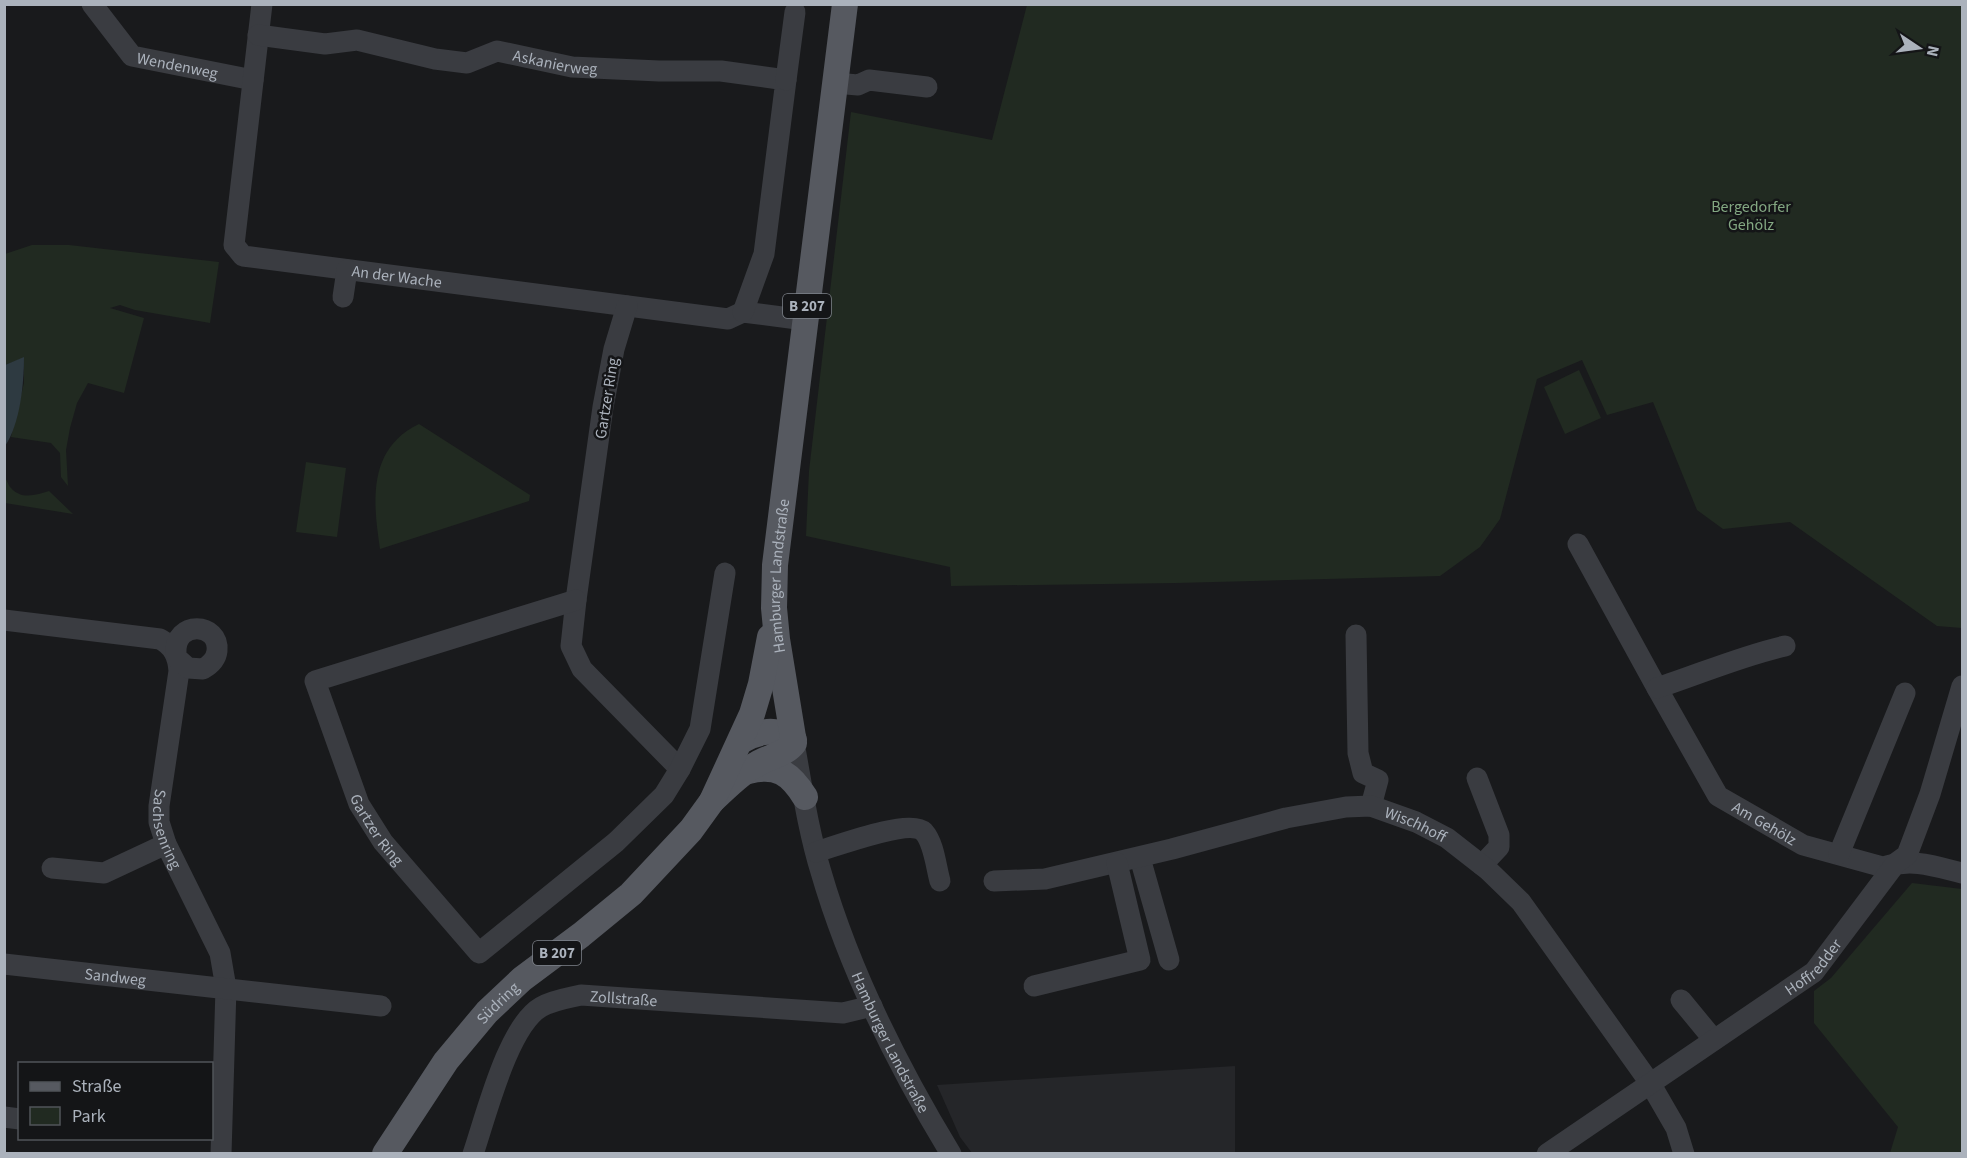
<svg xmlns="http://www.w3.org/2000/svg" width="1967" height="1158" viewBox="0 0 1967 1158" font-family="'Source Sans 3',sans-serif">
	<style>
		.built { fill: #252629 }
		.green { fill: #212a21 }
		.water { fill: #2e3a41 }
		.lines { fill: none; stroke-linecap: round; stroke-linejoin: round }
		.minor { stroke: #3a3c41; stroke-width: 21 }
		.major { stroke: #565960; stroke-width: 26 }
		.labels { text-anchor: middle; stroke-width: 5; stroke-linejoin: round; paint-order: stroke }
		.shield { fill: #141517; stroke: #7e838a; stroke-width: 1.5 }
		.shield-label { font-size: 15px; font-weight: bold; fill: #abb2bc }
		.street-label { font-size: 16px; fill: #abb2bc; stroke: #141517 }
		.park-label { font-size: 16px; fill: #83a782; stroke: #141517 }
	</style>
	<rect width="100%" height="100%" fill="#191a1c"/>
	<path class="built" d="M 1235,1066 L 1235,1153 L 972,1153 L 960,1137 L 937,1085 Z"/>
	<g class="green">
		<path d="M 1027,5 L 1962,5 L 1962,628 L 1937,626 L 1790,522 L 1723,529 L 1697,510 L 1653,402 L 1607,415 L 1582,360 L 1537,379 L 1500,519 L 1480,547 L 1440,576 L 1176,583 L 951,586 L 950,567 L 806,536 L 809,471 L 851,112 L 992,140 Z"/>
		<path d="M 32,245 L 69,245 L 219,262 L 210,323 L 135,310 L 120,305 L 110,308 L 144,318 L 124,393 L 88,383 L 77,403 L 70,428 L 66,450 L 68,486 L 61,477 L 60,453 L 51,443 L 11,437 L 24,383 L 24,358 L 5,365 L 5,254 Z"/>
		<path d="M 1579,370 L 1601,418 L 1565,434 L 1544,387 Z"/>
		<path d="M 419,424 L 530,495 L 529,501 L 380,549 C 373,502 367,449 419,424 Z"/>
		<path d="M 306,462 L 346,468 L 337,537 L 296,532 Z"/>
		<path d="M 4,475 C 6,478 8,485 11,488 C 21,500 37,495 49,491 L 73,514 L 5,503 Z"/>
		<path d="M 1912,883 L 1962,889 L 1962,1153 L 1890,1153 L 1898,1127 L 1814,1023 L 1814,991 L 1831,978 Z"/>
	</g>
	<path class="water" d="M 24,357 C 24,384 20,424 5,446 L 5,365 Z"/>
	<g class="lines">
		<g class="minor">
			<path id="s1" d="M 92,4 L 132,56 L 253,80"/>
			<path id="s2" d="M 262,4 L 234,245 L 243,256 L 728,319 L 743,312 L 805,320"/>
			<path id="s3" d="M 258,35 L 325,44 L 357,40 L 435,59 L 467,63 L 497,51 L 572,67 L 659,71 L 721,71 L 786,80 L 764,254 L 743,312"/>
			<path d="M 786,80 L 795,12"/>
			<path d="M 835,83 L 858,85 L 869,80 L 927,87"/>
			<path d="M 343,297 L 347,270"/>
			<path d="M 627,306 L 614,349 L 603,407 L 576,600 L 571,646 L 582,669 L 680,769"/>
			<path id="s4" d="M 1578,544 L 1657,688 L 1718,796 L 1803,845 L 1883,867 C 1913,858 1934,866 1962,873"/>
			<path id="s5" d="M 576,600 L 315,681 L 359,804 L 383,842 L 479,953 L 616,842 L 664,795 L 680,769 L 700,729 L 725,573"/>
			<path id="s6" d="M 4,620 L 160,639 C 173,646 178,656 179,671 L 159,806 L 159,822 L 166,844 L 220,953 L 226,988 L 221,1154"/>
			<path d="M 1356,635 L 1358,753 L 1363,773 L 1378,780 L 1371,806"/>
			<path d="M 176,653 C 174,620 220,622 217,651 C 216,660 210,665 203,669 L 188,668 L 178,659"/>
			<path d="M 1657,688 C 1700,674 1741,656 1785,646"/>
			<path id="s7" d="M 794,743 C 802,786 808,830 821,872 C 850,972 897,1065 951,1154"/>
			<path d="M 1477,778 L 1499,835 L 1499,847 L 1482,865"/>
			<path d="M 816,852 C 834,847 910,818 924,832 C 934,843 936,867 940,881"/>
			<path d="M 1839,854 L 1905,693"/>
			<path d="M 1140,858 L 1169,960"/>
			<path d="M 52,868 L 104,873 L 166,844"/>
			<path id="s8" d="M 994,881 L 1045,879 L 1172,849 L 1286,818 L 1346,807 L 1371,806 L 1416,822 L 1447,838 L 1488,870 L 1521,902 L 1650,1083 L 1676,1128 L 1684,1154"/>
			<path id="s9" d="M 4,964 L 381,1006"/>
			<path d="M 1034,986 L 1140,960 L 1117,863"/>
			<path d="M 1681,1000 L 1714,1040"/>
			<path d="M 4,1117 L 20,1119"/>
			<path id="s10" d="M 473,1154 C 486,1116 508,1026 541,1007 C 553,1000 568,998 581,995 L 843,1013 L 872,1006"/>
			<path id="s11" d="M 1547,1154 L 1814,972 L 1896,863 L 1907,855 L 1930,794 L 1962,686"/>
		</g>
		<g class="major">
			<path d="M 741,741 C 757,731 778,727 794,740"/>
			<path d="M 748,771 C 777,764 790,773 805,797"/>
			<path id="s12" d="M 712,801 C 726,788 740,773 757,764 C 769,757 786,754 794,743 L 777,639 L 774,608 L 775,565 L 845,4"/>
			<path id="s13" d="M 385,1154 L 446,1061 L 487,1012 L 522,979 L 581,935 L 631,894 L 691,830 L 712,801 L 752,714 L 761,684 L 770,637"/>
		</g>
	</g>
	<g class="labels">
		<g class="shield">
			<rect x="783" y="294" width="48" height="24" rx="4.5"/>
			<rect x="533" y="941" width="48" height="24" rx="4.5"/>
		</g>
		<g class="shield-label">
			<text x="807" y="311">B 207</text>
			<text x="557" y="958">B 207</text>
		</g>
		<g class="street-label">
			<text dy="6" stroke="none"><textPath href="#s3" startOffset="304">Askanierweg</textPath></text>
			<text dy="6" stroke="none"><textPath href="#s1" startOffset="112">Wendenweg</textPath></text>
			<text dy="6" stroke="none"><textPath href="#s2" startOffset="412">An der Wache</textPath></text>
			<text transform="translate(606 398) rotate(-81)" y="6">Gartzer Ring</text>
			<text dy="6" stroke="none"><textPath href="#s12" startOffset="270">Hamburger Landstraße</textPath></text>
			<text dy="6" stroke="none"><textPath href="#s4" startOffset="342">Am Gehölz</textPath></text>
			<text dy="6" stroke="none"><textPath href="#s8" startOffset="434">Wischhoff</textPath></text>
			<text dy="6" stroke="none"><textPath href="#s6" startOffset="357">Sachsenring</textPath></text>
			<text dy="6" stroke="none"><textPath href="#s5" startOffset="435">Gartzer Ring</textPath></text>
			<text dy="6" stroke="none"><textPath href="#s11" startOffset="326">Hoffredder</textPath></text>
			<text dy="6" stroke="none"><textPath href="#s9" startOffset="112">Sandweg</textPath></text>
			<text dy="6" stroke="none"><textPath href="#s10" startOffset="249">Zollstraße</textPath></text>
			<text dy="6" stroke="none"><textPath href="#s13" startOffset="189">Südring</textPath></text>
			<text dy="6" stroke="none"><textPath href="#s7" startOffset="316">Hamburger Landstraße</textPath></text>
		</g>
		<g class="park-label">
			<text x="1751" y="212">Bergedorfer<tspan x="1751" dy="18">Gehölz</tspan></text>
		</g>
	</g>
	<rect width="1967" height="1158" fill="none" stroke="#abb2bc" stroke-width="12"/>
	<rect x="18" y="1062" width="195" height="78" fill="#141517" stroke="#505459" stroke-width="1.5"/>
	<rect x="30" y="1082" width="30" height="9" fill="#565960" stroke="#505459" stroke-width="1.5"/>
	<text x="72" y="1092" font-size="18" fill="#abb2bc">Straße</text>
	<rect x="30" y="1107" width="30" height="18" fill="#212a21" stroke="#505459" stroke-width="1.5"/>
	<text x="72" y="1122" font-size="18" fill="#abb2bc">Park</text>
	<g transform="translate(1919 48) rotate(103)" stroke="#141517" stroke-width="4.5" paint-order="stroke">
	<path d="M0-4.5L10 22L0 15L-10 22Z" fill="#abb2bc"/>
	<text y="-9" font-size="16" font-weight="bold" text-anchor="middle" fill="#abb2bc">N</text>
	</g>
</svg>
